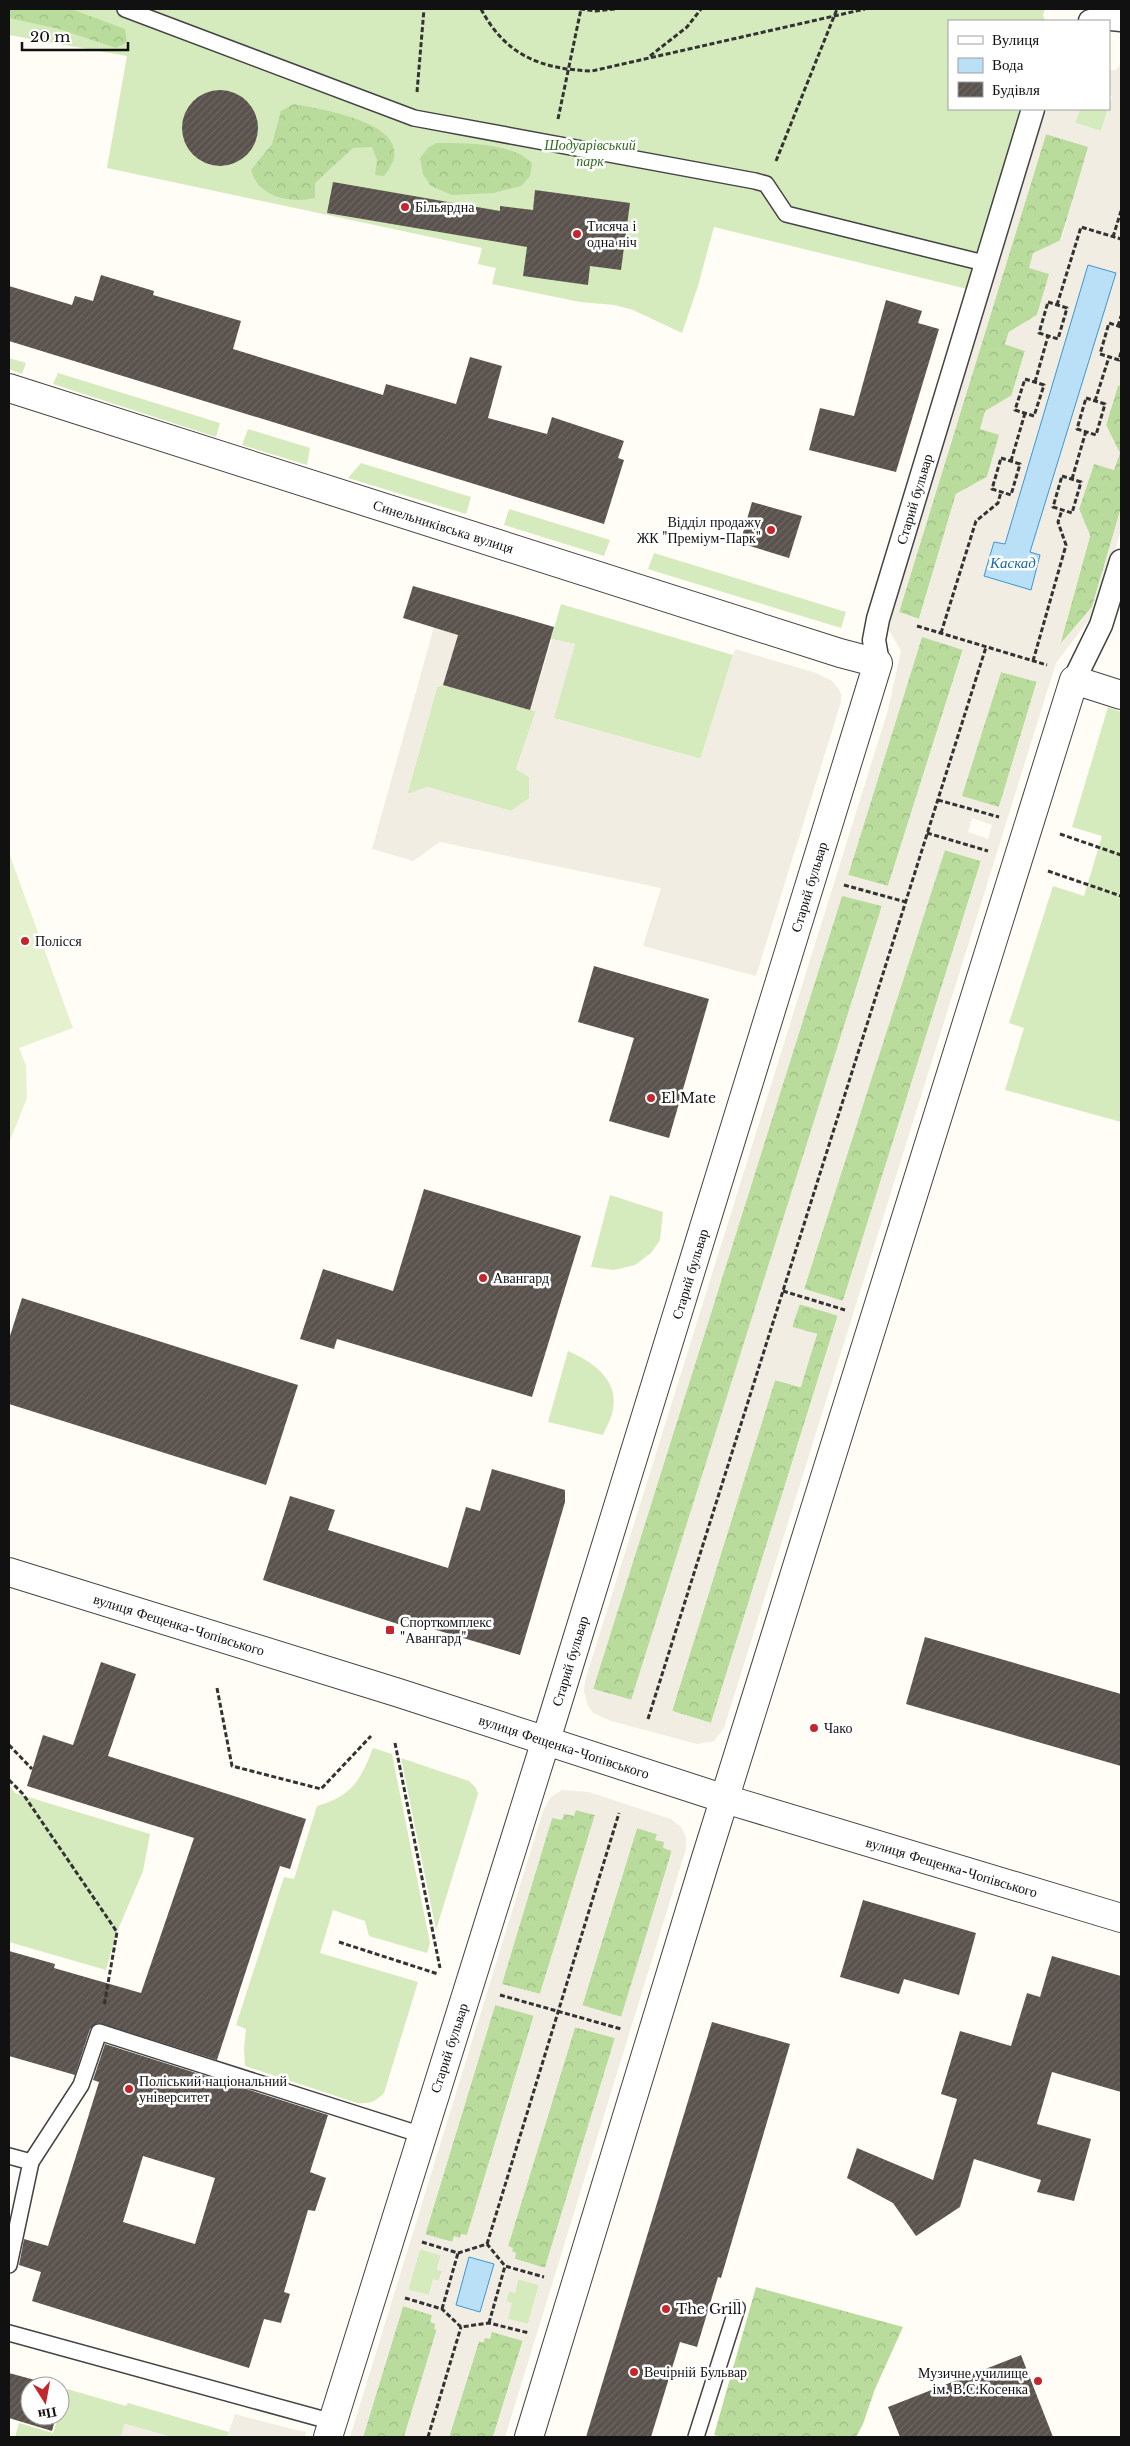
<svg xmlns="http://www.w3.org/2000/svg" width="1130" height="2446" viewBox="0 0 1130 2446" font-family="'Libre Baskerville',serif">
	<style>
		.grass { fill: #d5ebbd }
		.forest { fill: url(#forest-crowns) }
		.pitch { fill: #e6f2cf }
		.plaza { fill: #f1ede2; fill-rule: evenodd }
		.water { fill: #b9e0f7; stroke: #3f96cf }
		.building { fill: url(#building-hatch); fill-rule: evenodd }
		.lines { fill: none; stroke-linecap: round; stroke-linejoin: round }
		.service-casing { stroke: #444; stroke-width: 18 }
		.pedestrian-casing { stroke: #444; stroke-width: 25 }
		.minor-casing { stroke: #444; stroke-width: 30 }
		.tertiary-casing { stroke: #444; stroke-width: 30 }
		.path { stroke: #333; stroke-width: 3; stroke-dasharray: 5 2.5; stroke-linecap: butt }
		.service { stroke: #fff; stroke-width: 15 }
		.pedestrian { stroke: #fff; stroke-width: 22 }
		.minor { stroke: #fff; stroke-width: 28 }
		.tertiary { stroke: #fff; stroke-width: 28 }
		.poi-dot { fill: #c4262e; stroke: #fff; stroke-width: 2 }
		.labels { text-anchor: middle; stroke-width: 5; stroke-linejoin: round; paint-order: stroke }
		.park-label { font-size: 14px; font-style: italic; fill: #2f6b1f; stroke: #fff }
		.poi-label { font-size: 14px; fill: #111; stroke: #fff; text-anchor: start }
		.street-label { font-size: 14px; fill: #111; stroke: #fff }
		.water-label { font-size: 15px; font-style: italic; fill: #1768a6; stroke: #fff }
	</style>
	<defs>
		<pattern id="forest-crowns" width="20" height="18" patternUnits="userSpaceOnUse" patternTransform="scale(1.25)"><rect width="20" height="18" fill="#b9dc9c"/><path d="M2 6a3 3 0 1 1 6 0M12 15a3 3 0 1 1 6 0" fill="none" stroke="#9ebc85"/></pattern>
		<pattern id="building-hatch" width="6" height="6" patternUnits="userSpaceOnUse" patternTransform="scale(1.25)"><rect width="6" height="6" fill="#5a524d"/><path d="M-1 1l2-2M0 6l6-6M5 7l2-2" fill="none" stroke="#6d6662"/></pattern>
	</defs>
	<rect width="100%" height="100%" fill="#fffdf5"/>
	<g class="grass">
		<path d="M 9,9 L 1045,9 L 1043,15 L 1045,21 L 949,21 L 949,109 L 1023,109 L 967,289 L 714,227 L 698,286 L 682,333 L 633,310 L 615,305 L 580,302 L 492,284 L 496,268 L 478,264 L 482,248 L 107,168 L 127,56 L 9,35 Z"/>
		<path d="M 1080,109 L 1108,109 L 1101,131 L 1075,123 Z"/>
		<path d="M 9,358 L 26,363 L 22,374 L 9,369 Z"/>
		<path d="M 58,373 L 220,423 L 216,437 L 53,384 Z"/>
		<path d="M 248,429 L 310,448 L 307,465 L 242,445 Z"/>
		<path d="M 361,463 L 471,497 L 466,514 L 348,478 Z"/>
		<path d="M 509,509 L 610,540 L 604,556 L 504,525 Z"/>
		<path d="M 654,553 L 846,612 L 841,628 L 651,570 L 648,569 Z"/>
		<path d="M 561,604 L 733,655 L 701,759 L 553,718 L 575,644 L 551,639 Z"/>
		<path d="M 443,685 L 536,711 L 516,769 L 529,777 L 530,798 L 511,811 L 427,787 L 407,795 L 437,687 Z"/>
		<path d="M 1108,707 L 1121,712 L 1121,1122 L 1005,1090 L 1024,1028 L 1009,1023 L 1053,886 L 1084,896 L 1102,836 L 1072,827 Z"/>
		<path d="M 610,1195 L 663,1212 L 660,1240 L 651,1253 L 635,1265 L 614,1270 L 591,1267 Z"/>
		<path d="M 568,1351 C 591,1361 619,1379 613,1409 C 612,1418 606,1427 603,1435 L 548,1422 Z"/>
		<path d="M 373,1748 L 392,1754 L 430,1943 L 427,1953 L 369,1936 L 365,1921 L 333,1910 L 320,1953 L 418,1982 L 384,2093 C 375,2102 370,2104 357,2103 L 245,2066 L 244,2049 L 246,2029 L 236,2025 L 284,1877 L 294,1879 L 317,1806 C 352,1796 360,1781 373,1748 Z"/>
		<path d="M 401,1758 L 469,1781 L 476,1788 L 478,1794 L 436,1930 Z"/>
		<path d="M 9,1785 L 15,1793 L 150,1834 L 143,1871 L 117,1932 L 106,1970 L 9,1942 Z"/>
		<path d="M 420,2249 L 441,2255 L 437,2269 L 442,2271 L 439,2281 L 433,2280 L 429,2295 L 408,2290 Z"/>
		<path d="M 518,2279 L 539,2285 L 528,2324 L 508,2319 L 506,2301 L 509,2291 L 515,2293 Z"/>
		<path d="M 67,2389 L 126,2406 L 128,2403 L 229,2432 L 227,2437 L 171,2437 L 125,2424 L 121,2437 L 15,2437 L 19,2423 L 53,2433 Z"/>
	</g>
	<g class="forest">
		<path d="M 9,9 L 71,9 L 125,29 L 127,42 L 116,48 L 59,29 L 9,18 Z"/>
		<path d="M 294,104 C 325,110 427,125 384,176 L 375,175 L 377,160 L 372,147 L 353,148 L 315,183 L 315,198 C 290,204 258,197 251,170 L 272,144 L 281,111 Z"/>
		<path d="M 1046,134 L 1089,147 L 1037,315 L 1009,332 L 1005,344 L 1025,351 L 987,477 L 956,494 L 919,619 L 899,612 Z"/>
		<path d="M 436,143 C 463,143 515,142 532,164 L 530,176 L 521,186 L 494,193 L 452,195 L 431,186 L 423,174 L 420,158 L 428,148 Z"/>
		<path d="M 1118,385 L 1121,386 L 1121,508 L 1092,607 L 1060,645 L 1090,536 L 1079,509 L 1094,463 L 1114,470 L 1119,453 L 1106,425 Z"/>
		<path d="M 922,636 L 963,649 L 888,886 L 848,875 Z"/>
		<path d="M 1001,672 L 1037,681 L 999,807 L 961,797 Z"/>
		<path d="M 944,850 L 981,861 L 843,1301 L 804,1289 Z"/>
		<path d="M 842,895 L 882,906 L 632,1700 L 593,1689 Z"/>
		<path d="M 799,1304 L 838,1315 L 711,1723 L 672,1711 L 775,1380 L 800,1387 L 817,1334 L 792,1327 Z"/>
		<path d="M 576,1810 L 595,1815 L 540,1994 L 501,1984 L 552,1818 Z"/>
		<path d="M 637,1828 L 657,1834 L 672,1850 L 622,2017 L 582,2006 Z"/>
		<path d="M 495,2005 L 534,2015 L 467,2235 L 453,2242 L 425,2235 Z"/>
		<path d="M 575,2027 L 615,2038 L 545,2268 L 515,2259 L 508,2246 Z"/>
		<path d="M 756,2287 L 903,2327 L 875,2389 L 863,2424 L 856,2437 L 722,2437 L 714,2435 Z"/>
		<path d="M 403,2306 L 432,2315 L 437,2329 L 404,2437 L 363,2437 Z"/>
		<path d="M 492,2332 L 523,2340 L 493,2437 L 449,2437 L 479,2341 Z"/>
	</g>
	<path class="pitch" d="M 9,853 L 73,1028 L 19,1048 L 26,1066 L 27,1098 L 9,1143 Z"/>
	<g class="plaza">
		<path d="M 1121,63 L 1121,386 L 1118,385 L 1106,425 L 1120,453 L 1114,470 L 1094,464 L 1079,509 L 1090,535 L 1060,644 L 1092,607 L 1121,508 L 1121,530 L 1098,608 L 1056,663 L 724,1728 L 714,1741 L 697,1744 L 611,1721 L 593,1713 L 588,1706 L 584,1692 L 585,1681 L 888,710 L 901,651 L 886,625 L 1042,109 L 1080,109 L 1075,123 L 1101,131 L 1112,96 L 1109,95 L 1109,70 L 1116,70 ZM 1046,134 L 1088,147 L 1061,240 L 1033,253 L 1029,268 L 1049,274 L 1037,315 L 1009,332 L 1005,344 L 1025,351 L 1012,395 L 985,411 L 980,429 L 999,435 L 987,477 L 956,494 L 919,619 L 899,612 ZM 1116,273 L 1030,552 L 1040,555 L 984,576 L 994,542 L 1005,544 ZM 922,637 L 963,650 L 888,886 L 848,875 ZM 1001,672 L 1037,682 L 999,807 L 962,796 ZM 972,818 L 992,825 L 988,839 L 968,832 ZM 945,850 L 981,861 L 843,1301 L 804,1289 ZM 842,896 L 882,906 L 631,1700 L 593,1689 ZM 800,1304 L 838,1316 L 711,1723 L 672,1711 L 775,1380 L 801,1387 L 817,1334 L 792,1327 Z"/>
		<path d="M 434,627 L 458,634 L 443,685 L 437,687 L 407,794 L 427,787 L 511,811 L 529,798 L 529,777 L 516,769 L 536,711 L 530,710 L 552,639 L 575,644 L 554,718 L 700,759 L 735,649 L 816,673 L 832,681 L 838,688 L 841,694 L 841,702 L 756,976 L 643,946 L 661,888 L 440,842 L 413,861 L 372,849 Z"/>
		<path d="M 562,1790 L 589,1792 L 671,1819 L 681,1827 L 686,1837 L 686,1849 L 505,2437 L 493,2437 L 523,2341 L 492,2332 L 490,2339 L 485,2338 L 483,2343 L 479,2341 L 449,2437 L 404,2437 L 437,2330 L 434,2329 L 435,2324 L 430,2322 L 432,2315 L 403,2306 L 363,2437 L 350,2437 L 543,1811 L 551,1797 ZM 576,1810 L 595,1815 L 540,1994 L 502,1984 L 552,1818 L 562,1820 L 564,1814 L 574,1816 ZM 637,1828 L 657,1834 L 655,1840 L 664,1842 L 663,1848 L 672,1851 L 621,2017 L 582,2005 ZM 495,2005 L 534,2016 L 467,2235 L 461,2234 L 460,2238 L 454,2236 L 452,2242 L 425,2234 ZM 575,2027 L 615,2038 L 545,2268 L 515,2259 L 516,2253 L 512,2251 L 513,2248 L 508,2246 ZM 420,2249 L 441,2255 L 437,2270 L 442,2271 L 439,2281 L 433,2279 L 429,2295 L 408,2290 ZM 518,2279 L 539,2285 L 528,2324 L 508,2319 L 512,2303 L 506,2301 L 509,2291 L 515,2293 Z"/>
		<path d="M 235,2414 L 296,2430 L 306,2432 L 305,2437 L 227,2437 Z"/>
		<path d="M 124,2424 L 171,2437 L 121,2437 Z"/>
	</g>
	<g class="water">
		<path d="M 1088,265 L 1116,273 L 1030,552 L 1040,555 L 1031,590 L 984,576 L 994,542 L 1005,544 Z"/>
		<path d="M 469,2257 L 494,2264 L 480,2312 L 456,2305 Z"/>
	</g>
	<g class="building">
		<circle cx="220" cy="128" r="38"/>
		<path d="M 333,182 L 500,211 L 500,206 L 533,210 L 535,190 L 630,203 L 621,270 L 590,266 L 588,285 L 523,276 L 527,247 L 327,213 Z"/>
		<path d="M 101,275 L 154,291 L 153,295 L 241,321 L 233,349 L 383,395 L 386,384 L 456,404 L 470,357 L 502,366 L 488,418 L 547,434 L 552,417 L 624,441 L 618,458 L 624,460 L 604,524 L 9,341 L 9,286 L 72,305 L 75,296 L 93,301 Z"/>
		<path d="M 886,300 L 922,311 L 918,323 L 939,329 L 896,472 L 809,450 L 820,408 L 854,416 Z"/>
		<path d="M 752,502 L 802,516 L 789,558 L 740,543 Z"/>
		<path d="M 413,586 L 554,627 L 530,710 L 443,685 L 458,635 L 403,618 Z"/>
		<path d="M 594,966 L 709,999 L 669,1138 L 609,1121 L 634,1038 L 578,1022 Z"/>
		<path d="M 424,1189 L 581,1236 L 532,1397 L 337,1339 L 334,1349 L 300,1339 L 323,1269 L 393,1291 Z"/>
		<path d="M 22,1298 L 298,1385 L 266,1485 L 9,1404 L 9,1339 Z"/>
		<path d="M 492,1469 L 565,1490 L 565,1502 L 520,1655 L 403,1620 L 401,1625 L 263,1580 L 290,1496 L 335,1510 L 328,1530 L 448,1568 L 466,1507 L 480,1511 Z"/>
		<path d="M 925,1637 L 1121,1694 L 1121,1766 L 906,1704 Z"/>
		<path d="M 101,1662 L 136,1674 L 108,1756 L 306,1819 L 290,1869 L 280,1866 L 217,2060 L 98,2023 L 90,2029 L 75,2075 L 9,2056 L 9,1951 L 55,1964 L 54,1968 L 141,1993 L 194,1838 L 27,1786 L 43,1735 L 73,1745 Z"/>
		<path d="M 863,1900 L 976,1933 L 959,1995 L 904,1979 L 899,1994 L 840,1977 Z"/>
		<path d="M 1052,1956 L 1121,1976 L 1121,2092 L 1052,2072 L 1037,2124 L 1091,2139 L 1074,2201 L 1037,2192 L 1041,2180 L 974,2159 L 960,2207 L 916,2236 L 893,2203 L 847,2178 L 857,2148 L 933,2180 L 957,2099 L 941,2094 L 960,2031 L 1011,2046 L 1027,1993 L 1040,1997 Z"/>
		<path d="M 712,2022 L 790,2044 L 721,2278 L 718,2277 L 697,2347 L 680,2342 L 651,2437 L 586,2437 Z"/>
		<path d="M 105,2044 L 328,2115 L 310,2172 L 326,2178 L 315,2211 L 308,2210 L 284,2292 L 290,2294 L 281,2323 L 264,2319 L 249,2368 L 32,2301 L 41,2272 L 19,2265 L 24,2239 L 48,2246 L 99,2082 L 93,2080 ZM 143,2156 L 215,2178 L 195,2244 L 123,2222 Z"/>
		<path d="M 1021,2355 L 1053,2437 L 900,2437 L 888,2407 Z"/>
		<path d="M 9,2373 L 57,2386 L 30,2386 L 30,2416 L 56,2416 L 52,2431 L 9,2418 Z"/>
	</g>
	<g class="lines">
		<defs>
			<g id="service">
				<path d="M 125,9 L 414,118 L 755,181 L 766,184 L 786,214 L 984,263"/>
				<path d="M 9,2156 L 31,2162 L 9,2265"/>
				<path d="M 31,2162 L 81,2085 L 99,2032 L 422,2135"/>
				<path d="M 9,2333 L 333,2422"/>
				<path d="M 696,2437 L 737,2308"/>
			</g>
			<g id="pedestrian">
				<path d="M 1090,21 L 1101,18 L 1121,20"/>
				<path id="s1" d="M 878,663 L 874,640 L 878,619 L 1033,109"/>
				<path d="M 1074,680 L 1101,625 L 1121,561"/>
			</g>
			<g id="minor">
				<path id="s2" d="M 9,388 L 840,653 L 878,663 L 546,1740 L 328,2437"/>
				<path d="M 529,2437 L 705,1861 L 1074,680 L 1121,695"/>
			</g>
			<g id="tertiary">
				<path id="s3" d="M 9,1572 L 399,1693 L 725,1799 L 1121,1918"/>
			</g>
		</defs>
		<use href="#service" class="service-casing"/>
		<use href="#pedestrian" class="pedestrian-casing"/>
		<use href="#minor" class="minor-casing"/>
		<use href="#tertiary" class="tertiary-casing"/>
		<g class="path">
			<path d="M 481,9 C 506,56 541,69 592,71 L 865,9"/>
			<path d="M 580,9 L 596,11 L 616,9"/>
			<path d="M 650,56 L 687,27 L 701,9"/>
			<path d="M 417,92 L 424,9"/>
			<path d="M 558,119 L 581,9"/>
			<path d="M 776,161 L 837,9"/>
			<path d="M 1113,237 L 1121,211"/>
			<path d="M 1048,302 L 1067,308 L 1058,339 L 1039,333 Z"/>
			<path d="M 1057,305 L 1081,227 L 1121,239"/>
			<path d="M 1118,326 L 1121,316"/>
			<path d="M 1121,327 L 1109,323 L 1100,354 L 1119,360 L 1121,352"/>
			<path d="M 1025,379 L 1044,385 L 1034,416 L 1015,410 Z"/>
			<path d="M 1035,382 L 1048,336"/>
			<path d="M 1086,398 L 1105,404 L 1096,435 L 1077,429 Z"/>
			<path d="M 1095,401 L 1109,357"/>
			<path d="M 1001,458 L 1020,464 L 1011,495 L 992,489 Z"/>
			<path d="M 1011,461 L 1025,413"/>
			<path d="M 1062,476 L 1081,482 L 1072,513 L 1053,507 Z"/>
			<path d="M 1072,479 L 1086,431"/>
			<path d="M 917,626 L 1047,665"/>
			<path d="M 941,633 L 976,521 L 998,503 L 1001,492"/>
			<path d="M 1033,661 L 1066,545 L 1058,522 L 1062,510"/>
			<path d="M 938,800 L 999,817"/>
			<path d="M 927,833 L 988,851"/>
			<path d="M 1060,834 L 1121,855"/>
			<path d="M 1048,871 L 1121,896"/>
			<path d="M 844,885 L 906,902"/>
			<path d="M 783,1291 L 845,1310"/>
			<path d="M 217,1688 L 232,1766 L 321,1789 L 371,1736"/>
			<path d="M 648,1719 L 986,647"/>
			<path d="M 395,1743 L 440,1968"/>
			<path d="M 9,1745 L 32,1769"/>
			<path d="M 9,1780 L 23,1794 L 117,1932 L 104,2006"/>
			<path d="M 339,1942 L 438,1974"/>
			<path d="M 500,1995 L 621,2029"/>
			<path d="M 422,2242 L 458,2253 L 487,2244 L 505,2266 L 544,2277"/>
			<path d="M 487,2244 L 619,1813"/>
			<path d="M 405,2298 L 442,2309 L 461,2327 L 489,2323 L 529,2333"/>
			<path d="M 442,2309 L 458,2253"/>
			<path d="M 489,2323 L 505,2266"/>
			<path d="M 428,2437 L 461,2327"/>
		</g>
		<use href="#service" class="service"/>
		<use href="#pedestrian" class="pedestrian"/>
		<use href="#minor" class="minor"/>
		<use href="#tertiary" class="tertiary"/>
	</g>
	<g class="poi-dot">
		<circle cx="405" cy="207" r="5"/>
		<circle cx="577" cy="234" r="5"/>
		<circle cx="771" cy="530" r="5"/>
		<circle cx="25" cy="941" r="5"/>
		<circle cx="651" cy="1098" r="5"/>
		<circle cx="483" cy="1278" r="5"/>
		<rect x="385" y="1625" width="10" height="10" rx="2.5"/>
		<circle cx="814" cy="1728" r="5"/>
		<circle cx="129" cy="2089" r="5"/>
		<circle cx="666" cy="2309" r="5"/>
		<circle cx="634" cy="2372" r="5"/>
		<circle cx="1038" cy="2381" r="5"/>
	</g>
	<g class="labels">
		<g class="park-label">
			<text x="590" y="150">Шодуарівський<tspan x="590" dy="16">парк</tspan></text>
		</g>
		<g class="poi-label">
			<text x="415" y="212">Більярдна</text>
			<text x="587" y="231">Тисяча і<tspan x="587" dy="16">одна ніч</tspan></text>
			<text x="761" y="527" text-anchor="end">Відділ продажу<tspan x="761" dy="16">ЖК "Преміум-Парк"</tspan></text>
			<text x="35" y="946">Полісся</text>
			<text x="661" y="1103">El Mate</text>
			<text x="493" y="1283">Авангард</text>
			<text x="400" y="1627">Спорткомплекс<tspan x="400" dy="16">"Авангард"</tspan></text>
			<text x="824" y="1733">Чако</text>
			<text x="139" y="2086">Поліський національний<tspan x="139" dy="16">університет</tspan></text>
			<text x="676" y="2314">The Grill</text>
			<text x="644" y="2377">Вечірній Бульвар</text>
			<text x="1028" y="2378" text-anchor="end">Музичне училище<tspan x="1028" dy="16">ім. В.С.Косенка</tspan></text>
		</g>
		<g class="street-label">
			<text dy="5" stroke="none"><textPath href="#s1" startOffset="170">Старий бульвар</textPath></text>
			<text dy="5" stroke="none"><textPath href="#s2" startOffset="456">Синельниківська вулиця</textPath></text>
			<text transform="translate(809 887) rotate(-73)" y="5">Старий бульвар</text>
			<text transform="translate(690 1274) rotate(-73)" y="5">Старий бульвар</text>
			<text dy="5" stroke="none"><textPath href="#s3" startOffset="178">вулиця Фещенка-Чопівського</textPath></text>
			<text transform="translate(570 1661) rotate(-73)" y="5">Старий бульвар</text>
			<text dy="5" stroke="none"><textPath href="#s3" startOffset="582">вулиця Фещенка-Чопівського</textPath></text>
			<text dy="5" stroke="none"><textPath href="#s3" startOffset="988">вулиця Фещенка-Чопівського</textPath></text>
			<text transform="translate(449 2048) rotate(-72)" y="5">Старий бульвар</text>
		</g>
		<g class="water-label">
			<text x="1013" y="568">Каскад</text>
		</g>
	</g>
	<rect width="1130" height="2446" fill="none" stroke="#111111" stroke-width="20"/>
	<rect x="948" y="20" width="162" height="90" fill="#ffffff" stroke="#a0a0a0"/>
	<rect x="958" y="36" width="25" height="8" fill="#ffffff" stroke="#a0a0a0"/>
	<text x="992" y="45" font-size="15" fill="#111111">Вулиця</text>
	<rect x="958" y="58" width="25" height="15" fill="#b9e0f7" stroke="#a0a0a0"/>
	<text x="992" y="70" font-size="15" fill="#111111">Вода</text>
	<rect x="958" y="82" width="25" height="15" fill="url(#building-hatch)" stroke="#a0a0a0"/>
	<text x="992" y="95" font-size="15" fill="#111111">Будівля</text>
	<g transform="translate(45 2401) rotate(169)"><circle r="24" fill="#ffffff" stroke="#a0a0a0"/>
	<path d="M0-4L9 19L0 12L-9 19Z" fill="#c4262e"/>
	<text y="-8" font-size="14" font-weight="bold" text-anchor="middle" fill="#111111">Пн</text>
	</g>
	<path d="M22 42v8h106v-8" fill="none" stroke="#111111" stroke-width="2.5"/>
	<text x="30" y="42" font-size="15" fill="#111111" stroke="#ffffff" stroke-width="4" paint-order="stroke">20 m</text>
</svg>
